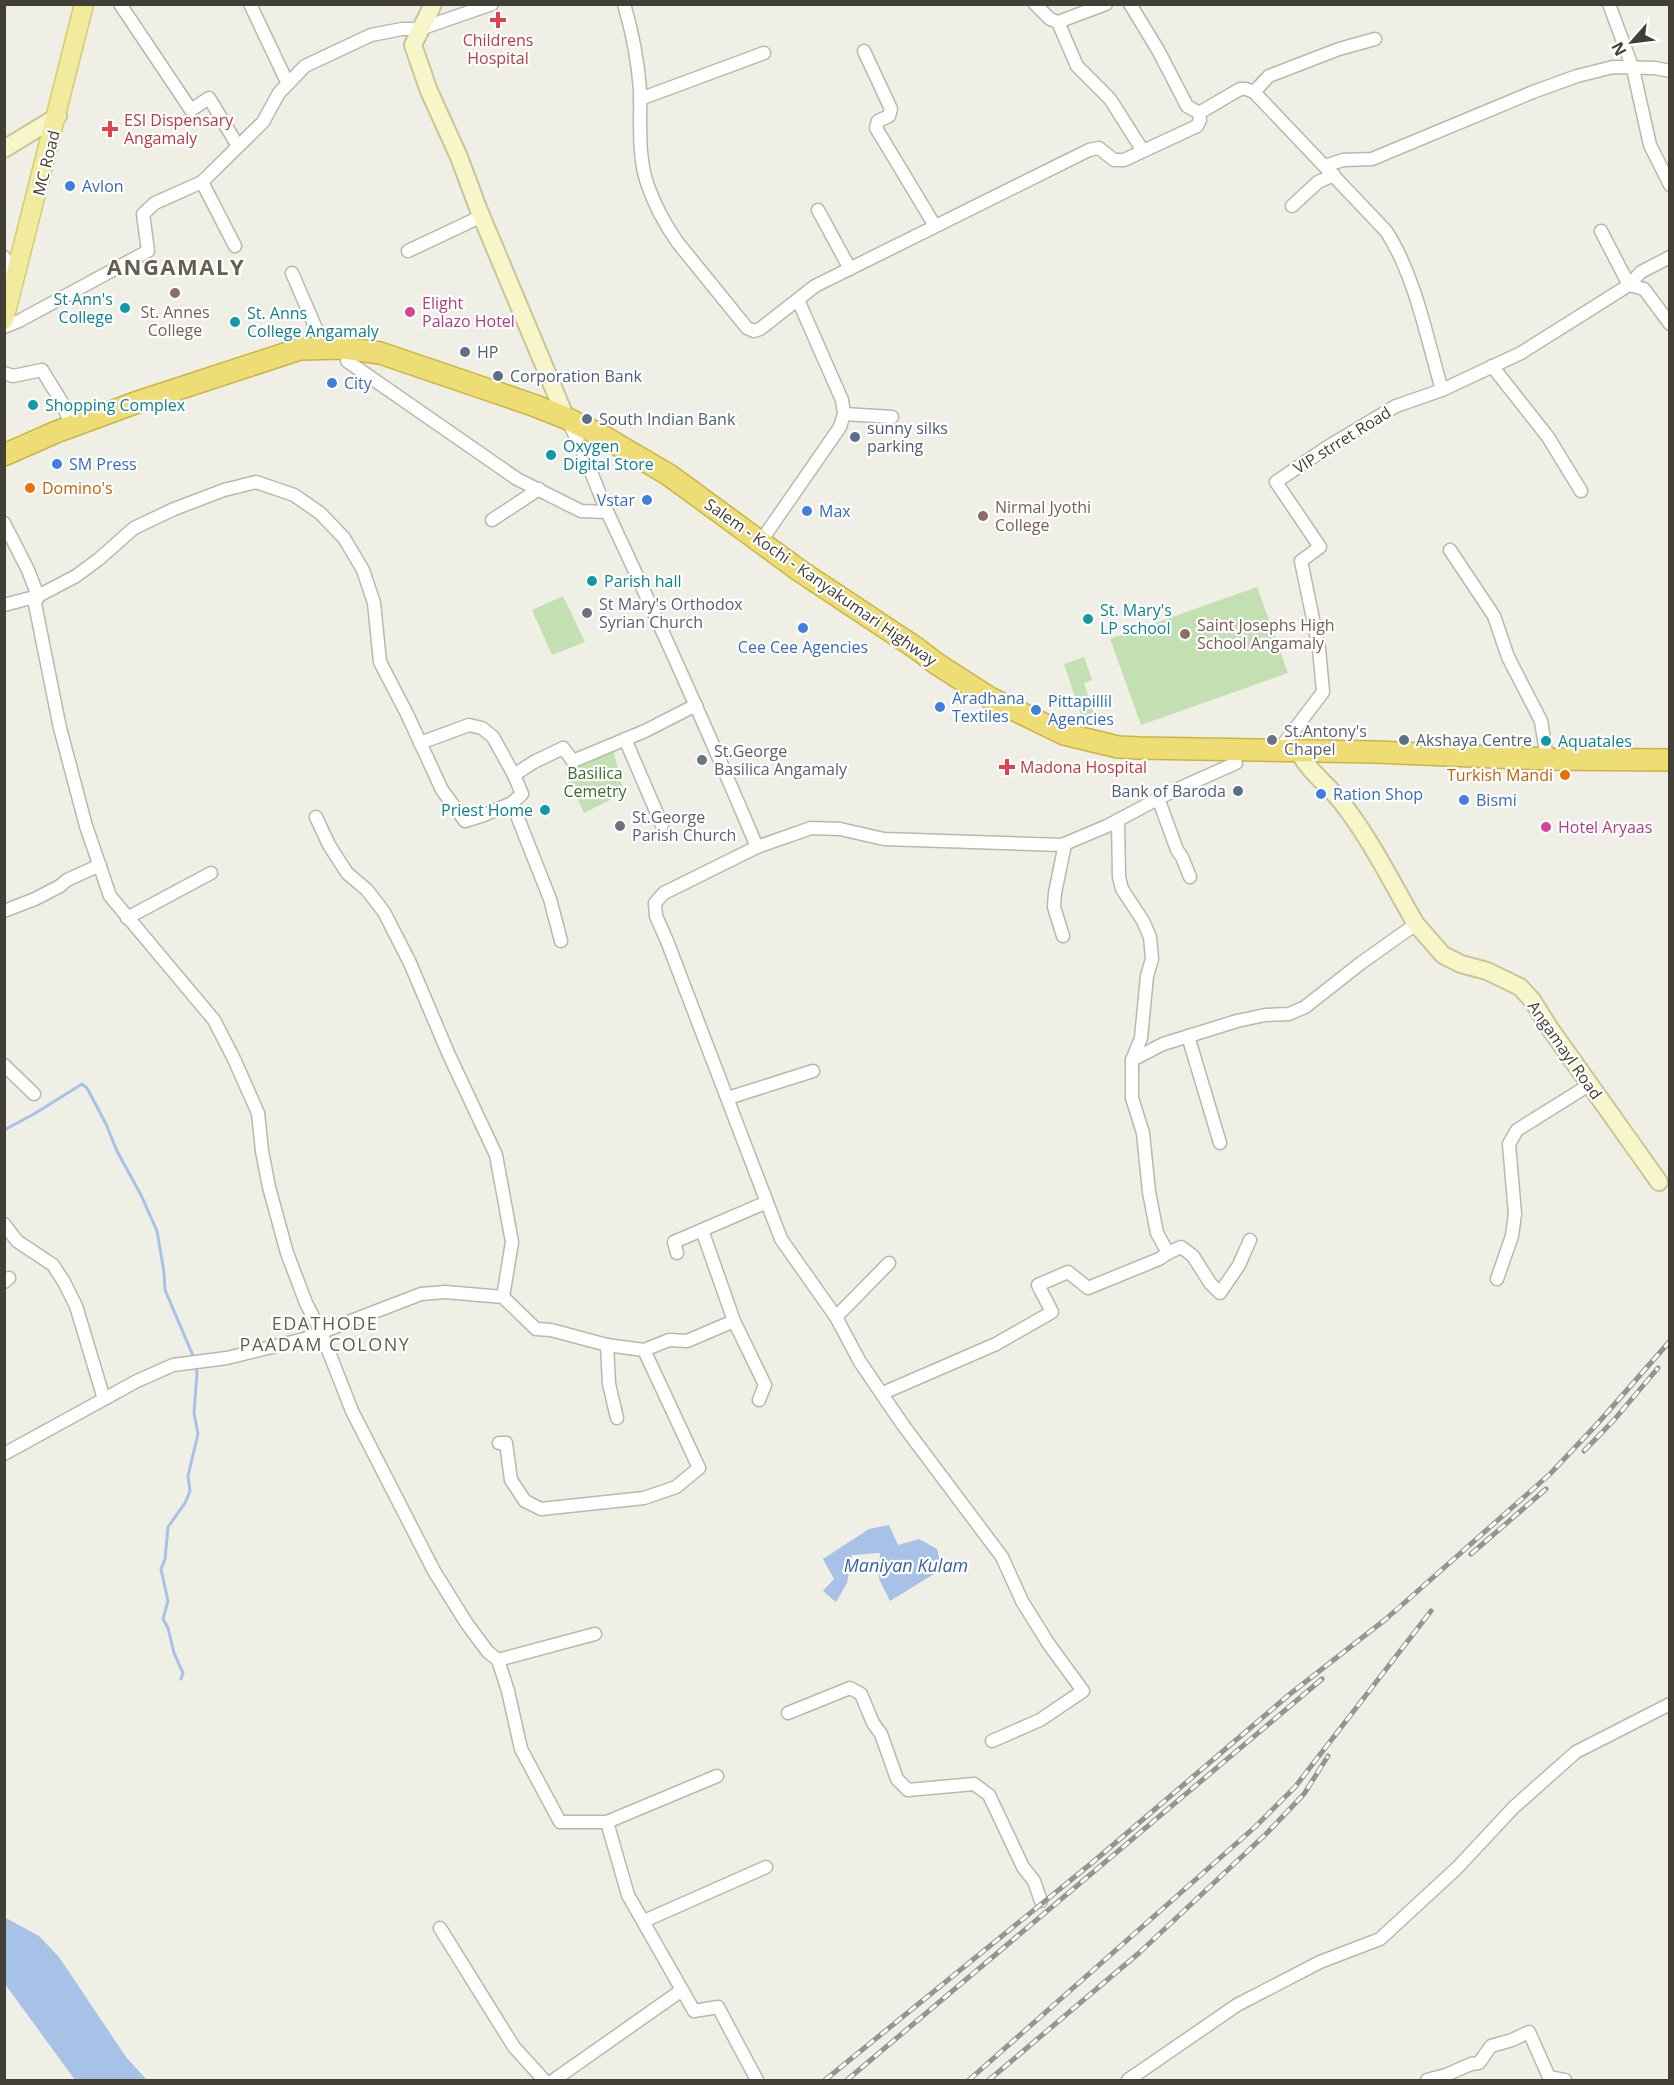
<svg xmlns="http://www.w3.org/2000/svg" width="1674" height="2085" viewBox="0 0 1674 2085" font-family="'Open Sans',sans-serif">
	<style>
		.green { fill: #c3e0b3 }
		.water { fill: #a8c1e7 }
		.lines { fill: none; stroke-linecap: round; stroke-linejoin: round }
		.stream { stroke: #a8c1e7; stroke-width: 3 }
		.street-casing { stroke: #bbb8a9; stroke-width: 15 }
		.secondary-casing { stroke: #c8c598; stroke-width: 20 }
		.primary-casing { stroke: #d5cb6f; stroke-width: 21 }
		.highway-casing { stroke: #cab446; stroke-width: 24 }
		.street { stroke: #fff; stroke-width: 12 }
		.secondary { stroke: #f8f6c8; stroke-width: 16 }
		.primary { stroke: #f2eb9d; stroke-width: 18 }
		.highway { stroke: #eddd74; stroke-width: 21 }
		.rail-casing { stroke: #949494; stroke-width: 5 }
		.rail { stroke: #fff; stroke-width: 3; stroke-dasharray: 9; stroke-linecap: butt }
		.health-dot { fill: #e0444e; stroke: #fff; stroke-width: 2 }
		.shop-dot { fill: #3f7fe0; stroke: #fff; stroke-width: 2 }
		.education-dot { fill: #8d6e63; stroke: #fff; stroke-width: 2 }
		.culture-dot { fill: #0f9aa8; stroke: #fff; stroke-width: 2 }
		.hotel-dot { fill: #d1479c; stroke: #fff; stroke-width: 2 }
		.service-dot { fill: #5c6f8a; stroke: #fff; stroke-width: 2 }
		.food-dot { fill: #e8710a; stroke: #fff; stroke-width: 2 }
		.worship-dot { fill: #6b7280; stroke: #fff; stroke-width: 2 }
		.labels { text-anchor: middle; stroke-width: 4.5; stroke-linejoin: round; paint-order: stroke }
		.health-label { font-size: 16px; fill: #be3a42; stroke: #fff; text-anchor: start }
		.street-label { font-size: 16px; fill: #424036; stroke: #fff }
		.shop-label { font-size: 16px; fill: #366cbe; stroke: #fff; text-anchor: start }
		.culture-label { font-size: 16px; fill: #0d838f; stroke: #fff; text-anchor: start }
		.hotel-label { font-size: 16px; fill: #b23c85; stroke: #fff; text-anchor: start }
		.education-label { font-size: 16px; fill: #785e54; stroke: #fff; text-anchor: start }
		.service-label { font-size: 16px; fill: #4e5e75; stroke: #fff; text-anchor: start }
		.food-label { font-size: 16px; fill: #c56008; stroke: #fff; text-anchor: start }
		.worship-label { font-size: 16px; fill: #5b616d; stroke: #fff; text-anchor: start }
		.park-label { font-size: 16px; fill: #3b6d30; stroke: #fff }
		.neighbourhood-label { font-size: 18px; letter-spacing: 1.5px; fill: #645f4e; stroke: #fff }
		.water-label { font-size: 18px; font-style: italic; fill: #3c62a1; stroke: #fff }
		.district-label { font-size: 22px; font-weight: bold; letter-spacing: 1.5px; fill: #645f4e; stroke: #fff }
	</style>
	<rect width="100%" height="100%" fill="#f0efe6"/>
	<g class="green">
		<path d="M 1257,587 L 1288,673 L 1141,725 L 1110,639 Z"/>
		<path d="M 563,596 L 585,642 L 552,655 L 532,610 Z"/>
		<path d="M 1084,657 L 1092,680 L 1084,683 L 1095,717 L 1083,721 L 1064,664 Z"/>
		<path d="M 613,749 L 624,793 L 584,813 L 565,773 Z"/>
	</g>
	<g class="water">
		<path d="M 889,1525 L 898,1545 L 919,1539 L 937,1549 L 942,1569 L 890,1601 L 879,1579 L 880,1553 L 852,1555 L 847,1583 L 836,1602 L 823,1591 L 834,1579 L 823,1559 L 869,1529 Z"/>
		<path d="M 4,1917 L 39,1936 L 59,1957 L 126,2057 L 147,2080 L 75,2080 L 5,1984 Z"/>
	</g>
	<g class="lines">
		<g class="stream">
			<path d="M 4,1130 L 34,1114 L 82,1084 L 87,1088 L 106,1124 L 117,1151 L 141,1195 L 157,1231 L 164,1272 L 165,1290 L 194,1358"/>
			<path d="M 181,1679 L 183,1673 L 174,1653 L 168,1628 L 163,1619 L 168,1601 L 161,1569 L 165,1559 L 168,1527 L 185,1503 L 190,1491 L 188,1476 L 198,1434 L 194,1413 L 197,1373 L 196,1366"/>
		</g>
		<defs>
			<g id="street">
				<path d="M 120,4 L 191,110 L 209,98 L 238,146"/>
				<path d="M 250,4 L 288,84"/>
				<path d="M 624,4 C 632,31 638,62 640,90 C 641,121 637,156 648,186 C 655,206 666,226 678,243 L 747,328 L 754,331 L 760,329 L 815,286 L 1089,150 L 1099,148 L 1114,160 L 1124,160 L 1197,126 L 1200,120 L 1199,113"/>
				<path d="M 1035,4 L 1050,19 L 1058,22 L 1106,4"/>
				<path d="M 1130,4 L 1158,50 L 1187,106 L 1199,113 L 1240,89 L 1246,89 L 1254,92 L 1386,231 C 1415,275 1427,339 1442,390"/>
				<path d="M 1609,4 L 1633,69 L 1650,145 L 1670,185"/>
				<path d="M 1058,22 L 1077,66 L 1110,99 L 1143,151"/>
				<path d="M 864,51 L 891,109 L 889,116 L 878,121 L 876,128 L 935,226"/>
				<path d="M 1254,92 L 1269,76 L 1339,49 L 1375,39"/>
				<path d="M 640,99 L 764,53"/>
				<path d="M 1325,166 L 1343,160 L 1372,159 L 1533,92 L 1577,76 L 1613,67 L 1655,68 L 1670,71"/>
				<path d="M 202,182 L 235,246"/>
				<path d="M 1292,206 L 1318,182 L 1334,175"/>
				<path d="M 818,210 L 850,269"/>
				<path d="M 1601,231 L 1629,285 L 1641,272 L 1670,257"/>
				<path d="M 408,251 L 482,216"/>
				<path d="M 4,257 L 15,277"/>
				<path d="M 292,273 L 324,347"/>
				<path d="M 4,327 L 19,321 L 148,251 L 143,214 L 155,203 L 202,182 L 263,122 L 279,93 L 305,66 L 371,35 L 402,29 L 420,29 L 492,4"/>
				<path d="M 347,361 L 517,479 L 581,511 L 607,512"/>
				<path d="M 1492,366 L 1548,437 L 1581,491"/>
				<path d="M 4,373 L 13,376 L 42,370 L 61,401 L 72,426"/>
				<path d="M 844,414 L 892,417"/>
				<path d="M 568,422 C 586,453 596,489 612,522 C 662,629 711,738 757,847 L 811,828 L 840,829 L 884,839 L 1062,845 L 1107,826 L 1169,793 L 1236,763"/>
				<path d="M 492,520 L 539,489"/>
				<path d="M 4,523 L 28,570 L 38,596 L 35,604 L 60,728 L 86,826 L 110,896 L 214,1020 L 234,1059 L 258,1113 L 262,1151 L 269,1187 L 287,1253 L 306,1303 L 321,1332 L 352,1411 L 434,1571 L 467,1624 L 488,1652 L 498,1660 L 508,1691 L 521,1749 L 560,1822 L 607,1822 L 628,1895 L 694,2011 L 718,2007 L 757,2080"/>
				<path d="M 761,541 L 840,427 L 844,414 L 842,400 L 798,300"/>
				<path d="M 1450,550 L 1494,616 L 1508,657 L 1541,721 L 1547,759"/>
				<path d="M 4,605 L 38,596 L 76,576 L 99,559 L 134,528 L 174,509 L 224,490 L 256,482 L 294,495 L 320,513 L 344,538 L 363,570 L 374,603 L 380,662 L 407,714 L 442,790 L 465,821 L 484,815 L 512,803 L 550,899 L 561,941"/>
				<path d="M 625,739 L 662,825"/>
				<path d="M 420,743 L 469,725 L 482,728 L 493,737 L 514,775"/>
				<path d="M 1279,750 L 1323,692 L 1319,648 L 1301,561 L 1320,547 L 1276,482 L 1326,448 L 1396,406 L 1442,390 L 1521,353 L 1629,285 L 1644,289 L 1670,324"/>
				<path d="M 1158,798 L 1177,850 L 1182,857 L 1190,877"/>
				<path d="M 512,803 L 522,794 L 514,775 L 534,762 L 563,748 L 573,761 L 645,731 L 696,705"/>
				<path d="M 316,817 L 329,845 L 347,873 L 367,890 L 384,912 L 410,963 L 449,1055 L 496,1155 L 512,1242 L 503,1297"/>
				<path d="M 1118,820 L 1119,877 L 1122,889 L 1143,921 L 1150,937 L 1152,959 L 1147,976 L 1141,1038 L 1132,1060 L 1132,1098 L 1143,1133 L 1149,1192 L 1157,1233 L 1168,1253 L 1181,1247 L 1193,1256 L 1210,1283 L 1220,1293 L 1239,1265 L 1250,1240"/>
				<path d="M 757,847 L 664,893 L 655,903 L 656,916 L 667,941 L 781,1239 L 836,1317 L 860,1362 L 903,1425 L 1002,1557 L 1022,1601 L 1048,1643 L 1083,1691 L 1040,1720 L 992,1741"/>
				<path d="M 4,911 L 35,899 L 60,886 L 67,880 L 100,865"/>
				<path d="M 127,918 L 211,873"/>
				<path d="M 1063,936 L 1054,907 L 1055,893 L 1065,844"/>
				<path d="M 1188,1036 L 1220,1143"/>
				<path d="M 1132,1060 L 1163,1044 L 1237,1021 L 1265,1015 L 1289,1014 L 1305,1007 L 1361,963 L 1416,924"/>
				<path d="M 4,1065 L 34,1094"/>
				<path d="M 728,1098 L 813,1071"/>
				<path d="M 4,1224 L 17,1241 L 53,1265 L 64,1282 L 76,1306 L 104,1399"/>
				<path d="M 677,1253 L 674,1242 L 702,1230"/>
				<path d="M 1497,1279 L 1512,1236 L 1515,1214 L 1509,1144 L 1517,1130 L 1589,1085"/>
				<path d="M 4,1282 L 9,1278"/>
				<path d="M 836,1317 L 889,1263"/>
				<path d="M 734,1321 L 765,1385 L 759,1400"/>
				<path d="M 607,1345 L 609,1384 L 617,1418"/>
				<path d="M 883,1393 L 996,1344 L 1052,1312 L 1038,1285 L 1068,1272 L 1088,1288 L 1159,1259 L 1168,1253"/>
				<path d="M 499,1443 L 506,1443 L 511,1480 L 525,1501 L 541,1509 L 644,1498 L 676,1487 L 699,1468 L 644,1350 L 669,1340 L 687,1341 L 734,1321 L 702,1230 L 767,1202"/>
				<path d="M 4,1454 L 137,1381 L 173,1365 L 227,1358 L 304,1339 L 421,1294 L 445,1292 L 503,1297 L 536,1329 L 551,1330 L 607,1345 L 644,1350"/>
				<path d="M 498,1660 L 595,1634"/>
				<path d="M 788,1713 L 850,1688 L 861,1694 L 873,1723 L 881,1734 L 897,1779 L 908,1790 L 974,1784 L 989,1795 L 1023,1867 L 1034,1881 L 1041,1901"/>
				<path d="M 607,1822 L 717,1776"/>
				<path d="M 644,1921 L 766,1867"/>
				<path d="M 440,1928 L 514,2047 L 544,2080"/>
				<path d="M 554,2080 L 682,1990"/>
				<path d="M 1128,2080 L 1237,2005 L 1320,1962 L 1380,1939 L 1457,1868 L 1514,1807 L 1576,1752 L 1670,1704"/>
				<path d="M 1427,2080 L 1446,2075 L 1471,2064 L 1479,2063 L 1491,2046 L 1512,2040 L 1529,2032 L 1549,2077 L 1565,2080"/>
			</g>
			<g id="secondary">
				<path d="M 433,4 L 413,45 L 429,91 L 459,157 L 478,208 L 566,418"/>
				<path d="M 4,149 L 58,116"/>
				<path d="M 1298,750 C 1307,770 1325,782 1339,799 C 1368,834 1393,885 1416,924 L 1443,955 L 1461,964 L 1487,971 L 1520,987 L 1532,1000 L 1551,1030 L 1659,1182"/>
			</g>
			<path id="primary" d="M 4,320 L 84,4"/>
			<path id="highway" d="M 4,455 L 56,432 L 135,403 L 300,349 L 343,348 L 380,353 L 533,405 L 566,418 L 606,438 L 669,475 L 800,571 L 916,648 L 937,664 L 990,698 L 1064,734 L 1118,747 L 1139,748 L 1375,752 L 1547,759 L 1670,760"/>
		</defs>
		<use href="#street" class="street-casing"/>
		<use href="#secondary" class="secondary-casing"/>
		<use href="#primary" class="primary-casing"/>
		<use href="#highway" class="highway-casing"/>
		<use href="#street" class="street"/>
		<use href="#secondary" class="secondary"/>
		<use href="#primary" class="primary"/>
		<use href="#highway" class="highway"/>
		<defs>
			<g id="rail">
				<path d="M 1584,1451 L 1614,1420 L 1658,1368"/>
				<path d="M 1471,1554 L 1546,1489"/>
				<path d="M 825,2080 L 1093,1862 L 1290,1694 L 1386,1619 L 1550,1474 L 1598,1423 L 1670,1341"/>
				<path d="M 847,2080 L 1322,1679"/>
				<path d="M 969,2080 L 1255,1827 L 1295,1787 L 1431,1611"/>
				<path d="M 989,2080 L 1139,1953 L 1266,1834 L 1304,1794 L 1328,1756"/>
			</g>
		</defs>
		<use href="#rail" class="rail-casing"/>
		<use href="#rail" class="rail"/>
	</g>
	<g class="health-dot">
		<path d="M495 11h6v6h6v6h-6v6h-6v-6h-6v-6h6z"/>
		<path d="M107 120h6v6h6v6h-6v6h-6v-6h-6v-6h6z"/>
		<path d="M1004 758h6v6h6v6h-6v6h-6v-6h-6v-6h6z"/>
	</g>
	<g class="shop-dot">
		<circle cx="70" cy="186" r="6"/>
		<circle cx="332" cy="383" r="6"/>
		<circle cx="57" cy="464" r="6"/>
		<circle cx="647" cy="500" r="6"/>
		<circle cx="807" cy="511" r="6"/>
		<circle cx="803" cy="628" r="6"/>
		<circle cx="940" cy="707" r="6"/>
		<circle cx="1036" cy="710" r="6"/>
		<circle cx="1321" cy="794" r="6"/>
		<circle cx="1464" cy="800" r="6"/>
	</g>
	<g class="education-dot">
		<circle cx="175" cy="293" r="6"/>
		<circle cx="983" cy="516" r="6"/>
		<circle cx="1185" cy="634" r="6"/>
	</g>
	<g class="culture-dot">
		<circle cx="125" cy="308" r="6"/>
		<circle cx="235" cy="322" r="6"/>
		<circle cx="33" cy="405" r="6"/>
		<circle cx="551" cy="455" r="6"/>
		<circle cx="592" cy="581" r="6"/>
		<circle cx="1088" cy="619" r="6"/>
		<circle cx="1546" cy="741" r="6"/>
		<circle cx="545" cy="810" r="6"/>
	</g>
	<g class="hotel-dot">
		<circle cx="410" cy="312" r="6"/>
		<circle cx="1546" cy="827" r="6"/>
	</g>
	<g class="service-dot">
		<circle cx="465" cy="352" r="6"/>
		<circle cx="498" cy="376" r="6"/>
		<circle cx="587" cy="419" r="6"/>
		<circle cx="855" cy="437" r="6"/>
		<circle cx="1404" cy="740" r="6"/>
		<circle cx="1238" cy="791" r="6"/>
	</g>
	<g class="food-dot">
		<circle cx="30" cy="488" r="6"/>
		<circle cx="1565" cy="775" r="6"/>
	</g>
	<g class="worship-dot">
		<circle cx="587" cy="613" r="6"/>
		<circle cx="1272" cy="740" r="6"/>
		<circle cx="702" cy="760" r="6"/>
		<circle cx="620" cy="826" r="6"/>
	</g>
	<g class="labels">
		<g class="health-label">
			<text x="498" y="46" text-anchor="middle">Childrens<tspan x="498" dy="18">Hospital</tspan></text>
			<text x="124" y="126">ESI Dispensary<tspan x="124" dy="18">Angamaly</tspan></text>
			<text x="1020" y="773">Madona Hospital</text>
		</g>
		<g class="street-label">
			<text transform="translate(46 163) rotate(-76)" y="6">MC Road</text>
			<text transform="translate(1342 440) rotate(-32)" y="6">VIP strret Road</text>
			<text transform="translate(821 582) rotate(35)" y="6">Salem - Kochi - Kanyakumari Highway</text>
			<text transform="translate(1565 1050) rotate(55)" y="6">Angamayl Road</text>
		</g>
		<g class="shop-label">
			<text x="82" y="192">Avlon</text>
			<text x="344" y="389">City</text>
			<text x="69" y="470">SM Press</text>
			<text x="635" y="506" text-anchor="end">Vstar</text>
			<text x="819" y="517">Max</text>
			<text x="803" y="653" text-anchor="middle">Cee Cee Agencies</text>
			<text x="952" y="704">Aradhana<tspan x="952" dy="18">Textiles</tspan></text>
			<text x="1048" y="707">Pittapillil<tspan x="1048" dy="18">Agencies</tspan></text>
			<text x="1333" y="800">Ration Shop</text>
			<text x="1476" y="806">Bismi</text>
		</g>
		<g class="culture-label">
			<text x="113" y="305" text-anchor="end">St Ann's<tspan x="113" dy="18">College</tspan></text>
			<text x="247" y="319">St. Anns<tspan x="247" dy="18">College Angamaly</tspan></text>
			<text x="45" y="411">Shopping Complex</text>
			<text x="563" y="452">Oxygen<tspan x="563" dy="18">Digital Store</tspan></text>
			<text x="604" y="587">Parish hall</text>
			<text x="1100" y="616">St. Mary's<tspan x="1100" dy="18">LP school</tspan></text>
			<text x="1558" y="747">Aquatales</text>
			<text x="533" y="816" text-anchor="end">Priest Home</text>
		</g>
		<g class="hotel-label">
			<text x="422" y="309">Elight<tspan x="422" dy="18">Palazo Hotel</tspan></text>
			<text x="1558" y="833">Hotel Aryaas</text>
		</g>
		<g class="education-label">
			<text x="175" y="318" text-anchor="middle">St. Annes<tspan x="175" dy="18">College</tspan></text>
			<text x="995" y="513">Nirmal Jyothi<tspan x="995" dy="18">College</tspan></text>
			<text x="1197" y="631">Saint Josephs High<tspan x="1197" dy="18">School Angamaly</tspan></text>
		</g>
		<g class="service-label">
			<text x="477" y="358">HP</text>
			<text x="510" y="382">Corporation Bank</text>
			<text x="599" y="425">South Indian Bank</text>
			<text x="867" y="434">sunny silks<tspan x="867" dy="18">parking</tspan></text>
			<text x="1416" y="746">Akshaya Centre</text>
			<text x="1226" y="797" text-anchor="end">Bank of Baroda</text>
		</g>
		<g class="food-label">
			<text x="42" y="494">Domino's</text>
			<text x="1553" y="781" text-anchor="end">Turkish Mandi</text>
		</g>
		<g class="worship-label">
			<text x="599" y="610">St Mary's Orthodox<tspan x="599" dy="18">Syrian Church</tspan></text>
			<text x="1284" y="737">St.Antony's<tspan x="1284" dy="18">Chapel</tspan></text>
			<text x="714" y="757">St.George<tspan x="714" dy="18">Basilica Angamaly</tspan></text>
			<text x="632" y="823">St.George<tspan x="632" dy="18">Parish Church</tspan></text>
		</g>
		<g class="park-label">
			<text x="595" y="779">Basilica<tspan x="595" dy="18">Cemetry</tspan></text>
		</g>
		<g class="neighbourhood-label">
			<text x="325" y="1330">EDATHODE<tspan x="325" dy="21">PAADAM COLONY</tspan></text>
		</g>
		<g class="water-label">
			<text x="906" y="1572">Maniyan Kulam</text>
		</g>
		<g class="district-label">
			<text x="176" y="275">ANGAMALY</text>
		</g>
	</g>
	<rect width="1674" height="2085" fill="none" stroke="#424036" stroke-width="12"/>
	<g transform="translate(1632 42) rotate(242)" stroke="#ffffff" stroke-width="4.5" paint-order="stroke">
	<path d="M0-4.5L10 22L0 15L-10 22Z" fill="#424036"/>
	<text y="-9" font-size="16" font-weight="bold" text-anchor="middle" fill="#424036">N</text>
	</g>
</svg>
